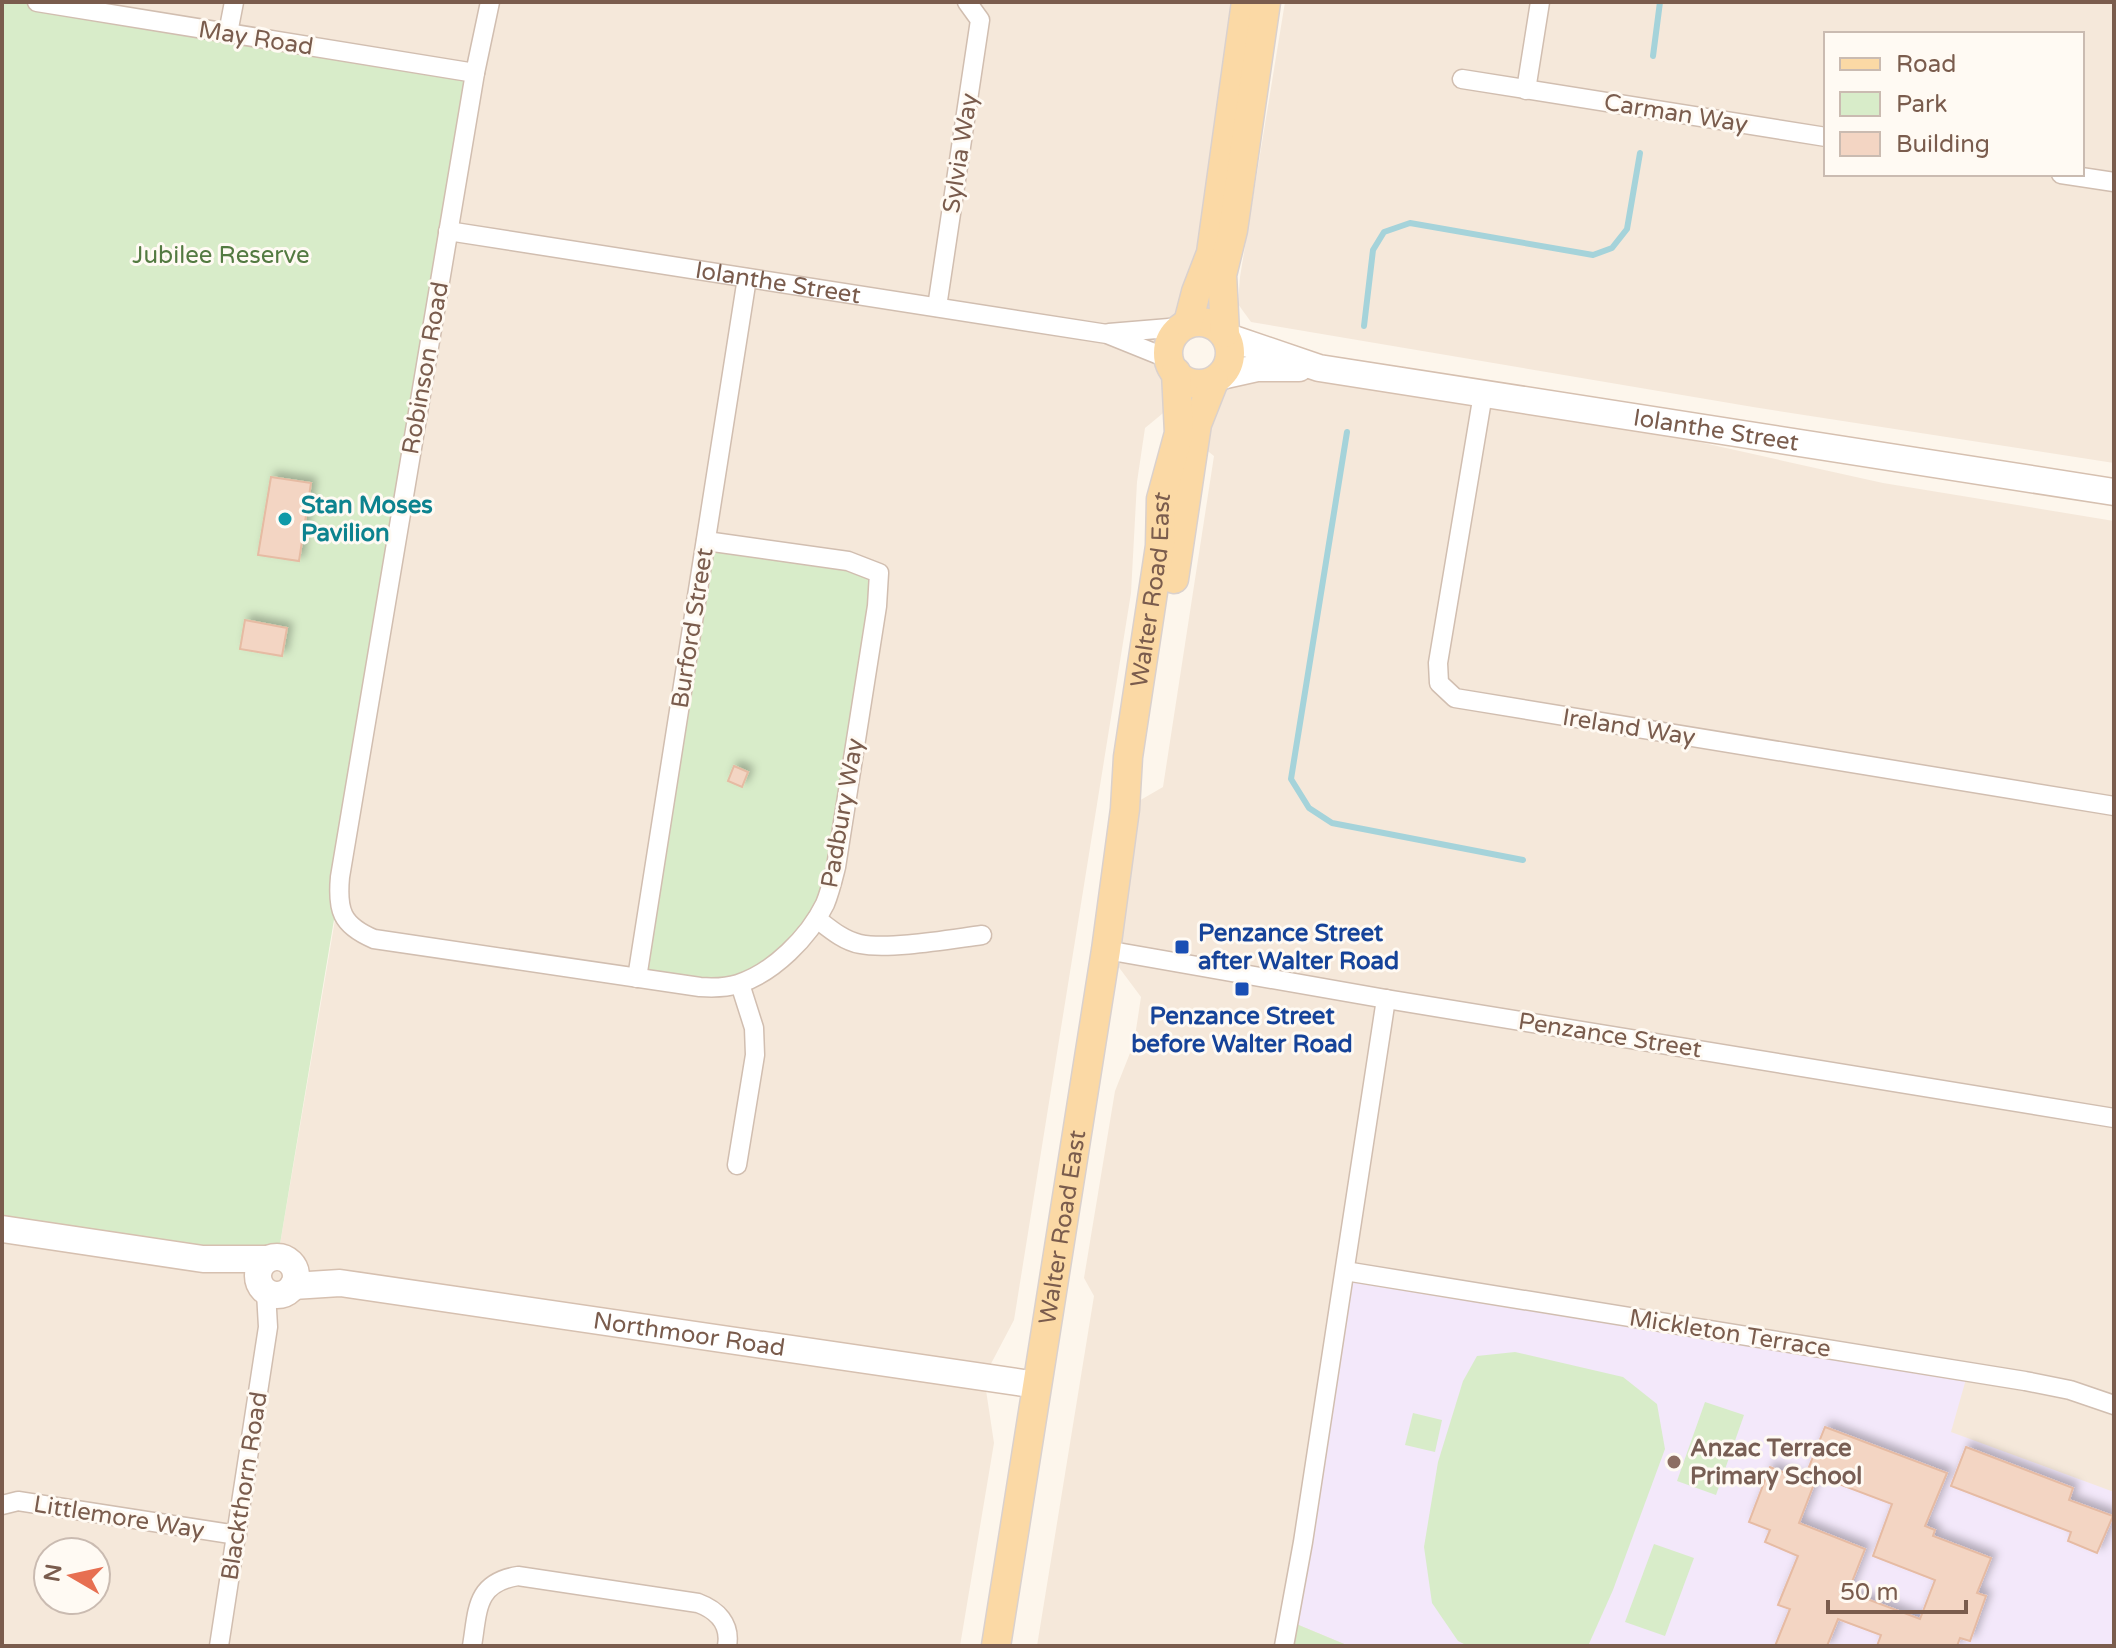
<svg xmlns="http://www.w3.org/2000/svg" width="2116" height="1648" viewBox="0 0 2116 1648" font-family="'Varela Round',sans-serif">
	<style>
		.residential { fill: #f5e8da; fill-rule: evenodd }
		.education { fill: #f3e8fa }
		.green { fill: #d8ecc9 }
		.lines { fill: none; stroke-linecap: round; stroke-linejoin: round }
		.stream { stroke: #a5d3da; stroke-width: 6 }
		.building { fill: #f3d5c3; stroke: #e6bba3; stroke-width: 2; filter: url(#shadow) }
		.street-casing { stroke: #d1beb0; stroke-width: 21 }
		.secondary-casing { stroke: #d6c0b0; stroke-width: 29 }
		.primary-casing { stroke: #dad1cd; stroke-width: 31 }
		.street { stroke: #fff; stroke-width: 18 }
		.secondary { stroke: #fff; stroke-width: 26 }
		.primary { stroke: #fbd9a5; stroke-width: 28 }
		.culture-dot { fill: #0f9aa8; stroke: #fffaf3; stroke-width: 3 }
		.transit-dot { fill: #1a4fb4; stroke: #fffaf3; stroke-width: 3 }
		.education-dot { fill: #8d6e63; stroke: #fffaf3; stroke-width: 3 }
		.labels { text-anchor: middle; stroke-width: 6; stroke-linejoin: round; paint-order: stroke }
		.street-label { font-size: 24px; fill: #7a5c4d; stroke: #fffaf3 }
		.park-label { font-size: 24px; fill: #537a41; stroke: #fffaf3 }
		.culture-label { font-size: 24px; font-weight: bold; fill: #0d838f; stroke: #fffaf3; text-anchor: start }
		.transit-label { font-size: 24px; font-weight: bold; fill: #164399; stroke: #fffaf3; text-anchor: start }
		.education-label { font-size: 24px; font-weight: bold; fill: #785e54; stroke: #fffaf3; text-anchor: start }
	</style>
	<defs>
		<filter id="shadow"><feDropShadow dx="5" dy="-5" stdDeviation="4" flood-color="#0004"/></filter>
	</defs>
	<rect width="100%" height="100%" fill="#fdf6ec"/>
	<g class="residential">
		<path d="M 37,2 L 1246,2 L 1218,190 L 1168,351 L 1179,400 L 1145,428 L 1137,482 L 1131,593 L 1014,1320 L 984,1377 L 994,1443 L 960,1646 L 2,1646 L 2,1229 L 334,1281 L 293,1265 L 278,1256 L 338,902 ZM 48,1552 L 96,1552 L 96,1600 L 48,1600 Z"/>
		<path d="M 1285,2 L 2114,2 L 2114,463 L 1753,407 L 1251,322 L 1238,304 L 1240,277 ZM 1826,34 L 2082,34 L 2082,174 L 1826,174 Z"/>
		<path d="M 1239,371 L 1483,394 L 1883,483 L 2114,521 L 2114,1646 L 1037,1646 L 1094,1296 L 1084,1278 L 1115,1091 L 1134,1043 L 1141,997 L 1106,950 L 1125,809 L 1163,787 L 1214,456 L 1195,441 L 1197,424 Z"/>
	</g>
	<path class="education" d="M 1345,1271 L 1968,1372 L 1951,1432 L 2114,1492 L 2114,1646 L 1349,1646 L 1289,1621 Z"/>
	<g class="green">
		<path d="M 2,2 L 37,2 L 475,73 L 278,1256 L 2,1229 Z"/>
		<path d="M 706,541 L 879,573 L 836,867 L 817,919 L 740,984 L 637,978 Z"/>
		<path d="M 1515,1352 L 1623,1377 L 1657,1404 L 1665,1449 L 1613,1590 L 1588,1646 L 1468,1646 L 1458,1641 L 1432,1603 L 1424,1547 L 1438,1462 L 1463,1381 L 1477,1356 Z"/>
		<path d="M 1705,1402 L 1744,1415 L 1716,1495 L 1677,1481 Z"/>
		<path d="M 1413,1413 L 1442,1420 L 1435,1452 L 1405,1445 Z"/>
		<path d="M 1654,1544 L 1694,1558 L 1665,1636 L 1625,1622 Z"/>
		<path d="M 1289,1621 L 1349,1646 L 1284,1646 Z"/>
	</g>
	<g class="lines">
		<g class="stream">
			<path d="M 1653,56 L 1660,2"/>
			<path d="M 1364,326 L 1373,250 L 1384,232 L 1410,223 L 1593,255 L 1612,248 L 1627,229 L 1640,153"/>
			<path d="M 1347,432 L 1291,779 L 1309,808 L 1332,823 L 1523,860"/>
		</g>
	</g>
	<g class="building">
		<path d="M 271,477 L 311,483 L 299,561 L 258,555 Z"/>
		<path d="M 245,620 L 287,628 L 282,656 L 240,649 Z"/>
		<path d="M 734,766 L 748,772 L 742,787 L 728,781 Z"/>
		<path d="M 1825,1427 L 1947,1473 L 1925,1526 L 1935,1530 L 1933,1536 L 1991,1558 L 1977,1593 L 1986,1596 L 1970,1641 L 1960,1638 L 1957,1646 L 1877,1646 L 1881,1635 L 1838,1619 L 1827,1646 L 1775,1646 L 1790,1609 L 1778,1605 L 1798,1556 L 1765,1542 L 1770,1530 L 1749,1522 L 1770,1467 L 1814,1484 L 1799,1523 L 1865,1549 L 1848,1592 L 1920,1619 L 1935,1580 L 1873,1556 L 1892,1504 L 1807,1472 Z"/>
		<path d="M 1966,1447 L 2073,1488 L 2069,1500 L 2113,1516 L 2097,1553 L 2068,1541 L 2071,1532 L 1951,1486 Z"/>
	</g>
	<g class="lines">
		<defs>
			<g id="street">
				<path d="M 37,2 L 475,73"/>
				<path d="M 490,2 L 475,73 L 340,877 C 337,910 341,925 374,939 L 700,987 C 713,988 725,988 738,984 C 773,973 809,937 825,904 C 830,892 833,879 836,867 L 877,606 L 879,573 L 848,561 L 706,541"/>
				<path d="M 228,33 L 234,2"/>
				<path d="M 1462,79 L 1826,137"/>
				<path d="M 1526,90 L 1540,2"/>
				<path d="M 2061,174 L 2114,182"/>
				<path id="s1" d="M 448,231 L 1107,334 L 1169,359"/>
				<path d="M 937,307 L 980,20 L 967,2"/>
				<path d="M 1109,333 L 1181,327"/>
				<path d="M 1483,394 L 1438,663 L 1439,683 L 1455,698 L 2114,806"/>
				<path d="M 817,919 C 830,929 844,941 860,944 C 889,950 951,939 982,935"/>
				<path d="M 1106,950 L 1386,999 L 2114,1118"/>
				<path d="M 637,978 L 747,278"/>
				<path d="M 737,1165 L 755,1055 L 754,1028 L 740,984"/>
				<path d="M 1345,1271 L 2025,1381 L 2070,1390 L 2114,1405"/>
				<path d="M 2,1505 L 18,1501 L 237,1535"/>
				<path d="M 219,1646 L 268,1327 L 266,1292"/>
				<path d="M 472,1646 C 478,1610 475,1583 518,1576 L 698,1603 C 717,1610 731,1624 727,1646"/>
				<path d="M 1284,1646 L 1303,1542 L 1386,999"/>
			</g>
			<g id="secondary">
				<path id="s2" d="M 1228,337 L 1319,368 L 2114,492"/>
				<path d="M 1221,376 L 1257,368 L 1299,368"/>
				<path d="M 2,1229 L 203,1259 L 267,1259"/>
				<circle cx="277" cy="1276" r="19"/>
				<path id="s3" d="M 293,1286 L 340,1283 L 1037,1385"/>
			</g>
			<g id="primary">
				<circle cx="1199" cy="353" r="31"/>
				<path d="M 1188,323 L 1196,292 L 1211,253 L 1246,2"/>
				<path d="M 1225,333 L 1222,275 L 1233,230 L 1266,2"/>
				<path d="M 1174,579 L 1197,424 L 1214,381"/>
				<path id="s4" d="M 996,1646 L 1106,950 L 1125,809 L 1128,757 L 1160,546 L 1161,499 L 1179,433 L 1176,372"/>
			</g>
		</defs>
		<use href="#street" class="street-casing"/>
		<use href="#secondary" class="secondary-casing"/>
		<use href="#primary" class="primary-casing"/>
		<use href="#street" class="street"/>
		<use href="#secondary" class="secondary"/>
		<use href="#primary" class="primary"/>
	</g>
	<circle class="culture-dot" cx="285" cy="519" r="8"/>
	<g class="transit-dot">
		<rect x="1174" y="939" width="16" height="16" rx="4"/>
		<rect x="1234" y="981" width="16" height="16" rx="4"/>
	</g>
	<circle class="education-dot" cx="1674" cy="1462" r="8"/>
	<g class="labels">
		<g class="street-label">
			<text transform="translate(256 38) rotate(9)" y="8">May Road</text>
			<text transform="translate(1676 113) rotate(9)" y="8">Carman Way</text>
			<text transform="translate(960 153) rotate(-81)" y="8">Sylvia Way</text>
			<text dy="8" stroke="none"><textPath href="#s1" startOffset="334">Iolanthe Street</textPath></text>
			<text transform="translate(425 368) rotate(-80)" y="8">Robinson Road</text>
			<text dy="8" stroke="none"><textPath href="#s2" startOffset="498">Iolanthe Street</textPath></text>
			<text dy="8" stroke="none"><textPath href="#s4" startOffset="1068">Walter Road East</textPath></text>
			<text transform="translate(692 628) rotate(-81)" y="8">Burford Street</text>
			<text transform="translate(1629 727) rotate(9)" y="8">Ireland Way</text>
			<text transform="translate(842 813) rotate(-80)" y="8">Padbury Way</text>
			<text transform="translate(1610 1035) rotate(9)" y="8">Penzance Street</text>
			<text dy="8" stroke="none"><textPath href="#s4" startOffset="424">Walter Road East</textPath></text>
			<text transform="translate(1730 1333) rotate(9)" y="8">Mickleton Terrace</text>
			<text dy="8" stroke="none"><textPath href="#s3" startOffset="400">Northmoor Road</textPath></text>
			<text transform="translate(244 1486) rotate(-81)" y="8">Blackthorn Road</text>
			<text transform="translate(119 1517) rotate(9)" y="8">Littlemore Way</text>
		</g>
		<g class="park-label">
			<text x="221" y="263">Jubilee Reserve</text>
		</g>
		<g class="culture-label">
			<text x="301" y="513">Stan Moses<tspan x="301" dy="28">Pavilion</tspan></text>
		</g>
		<g class="transit-label">
			<text x="1198" y="941">Penzance Street<tspan x="1198" dy="28">after Walter Road</tspan></text>
			<text x="1242" y="1024" text-anchor="middle">Penzance Street<tspan x="1242" dy="28">before Walter Road</tspan></text>
		</g>
		<g class="education-label">
			<text x="1690" y="1456">Anzac Terrace<tspan x="1690" dy="28">Primary School</tspan></text>
		</g>
	</g>
	<rect width="2116" height="1648" fill="none" stroke="#7a5c4d" stroke-width="8"/>
	<rect x="1824" y="32" width="260" height="144" fill="#fffaf3" stroke="#cabbb1" stroke-width="2"/>
	<rect x="1840" y="58" width="40" height="12" fill="#fbd9a5" stroke="#cabbb1" stroke-width="2"/>
	<text x="1896" y="72" font-size="24" fill="#7a5c4d">Road</text>
	<rect x="1840" y="92" width="40" height="24" fill="#d8ecc9" stroke="#cabbb1" stroke-width="2"/>
	<text x="1896" y="112" font-size="24" fill="#7a5c4d">Park</text>
	<rect x="1840" y="132" width="40" height="24" fill="#f3d5c3" stroke="#cabbb1" stroke-width="2"/>
	<text x="1896" y="152" font-size="24" fill="#7a5c4d">Building</text>
	<g transform="translate(72 1576) rotate(279)"><circle r="38" fill="#fffaf3" stroke="#cabbb1" stroke-width="2"/>
	<path d="M0-6L14 30L0 20L-14 30Z" fill="#e76f51"/>
	<text y="-12" font-size="22" font-weight="bold" text-anchor="middle" fill="#7a5c4d">N</text>
	</g>
	<path d="M1828 1600v12h138v-12" fill="none" stroke="#7a5c4d" stroke-width="4"/>
	<text x="1840" y="1600" font-size="24" fill="#7a5c4d" stroke="#fffaf3" stroke-width="6" paint-order="stroke">50 m</text>
</svg>
